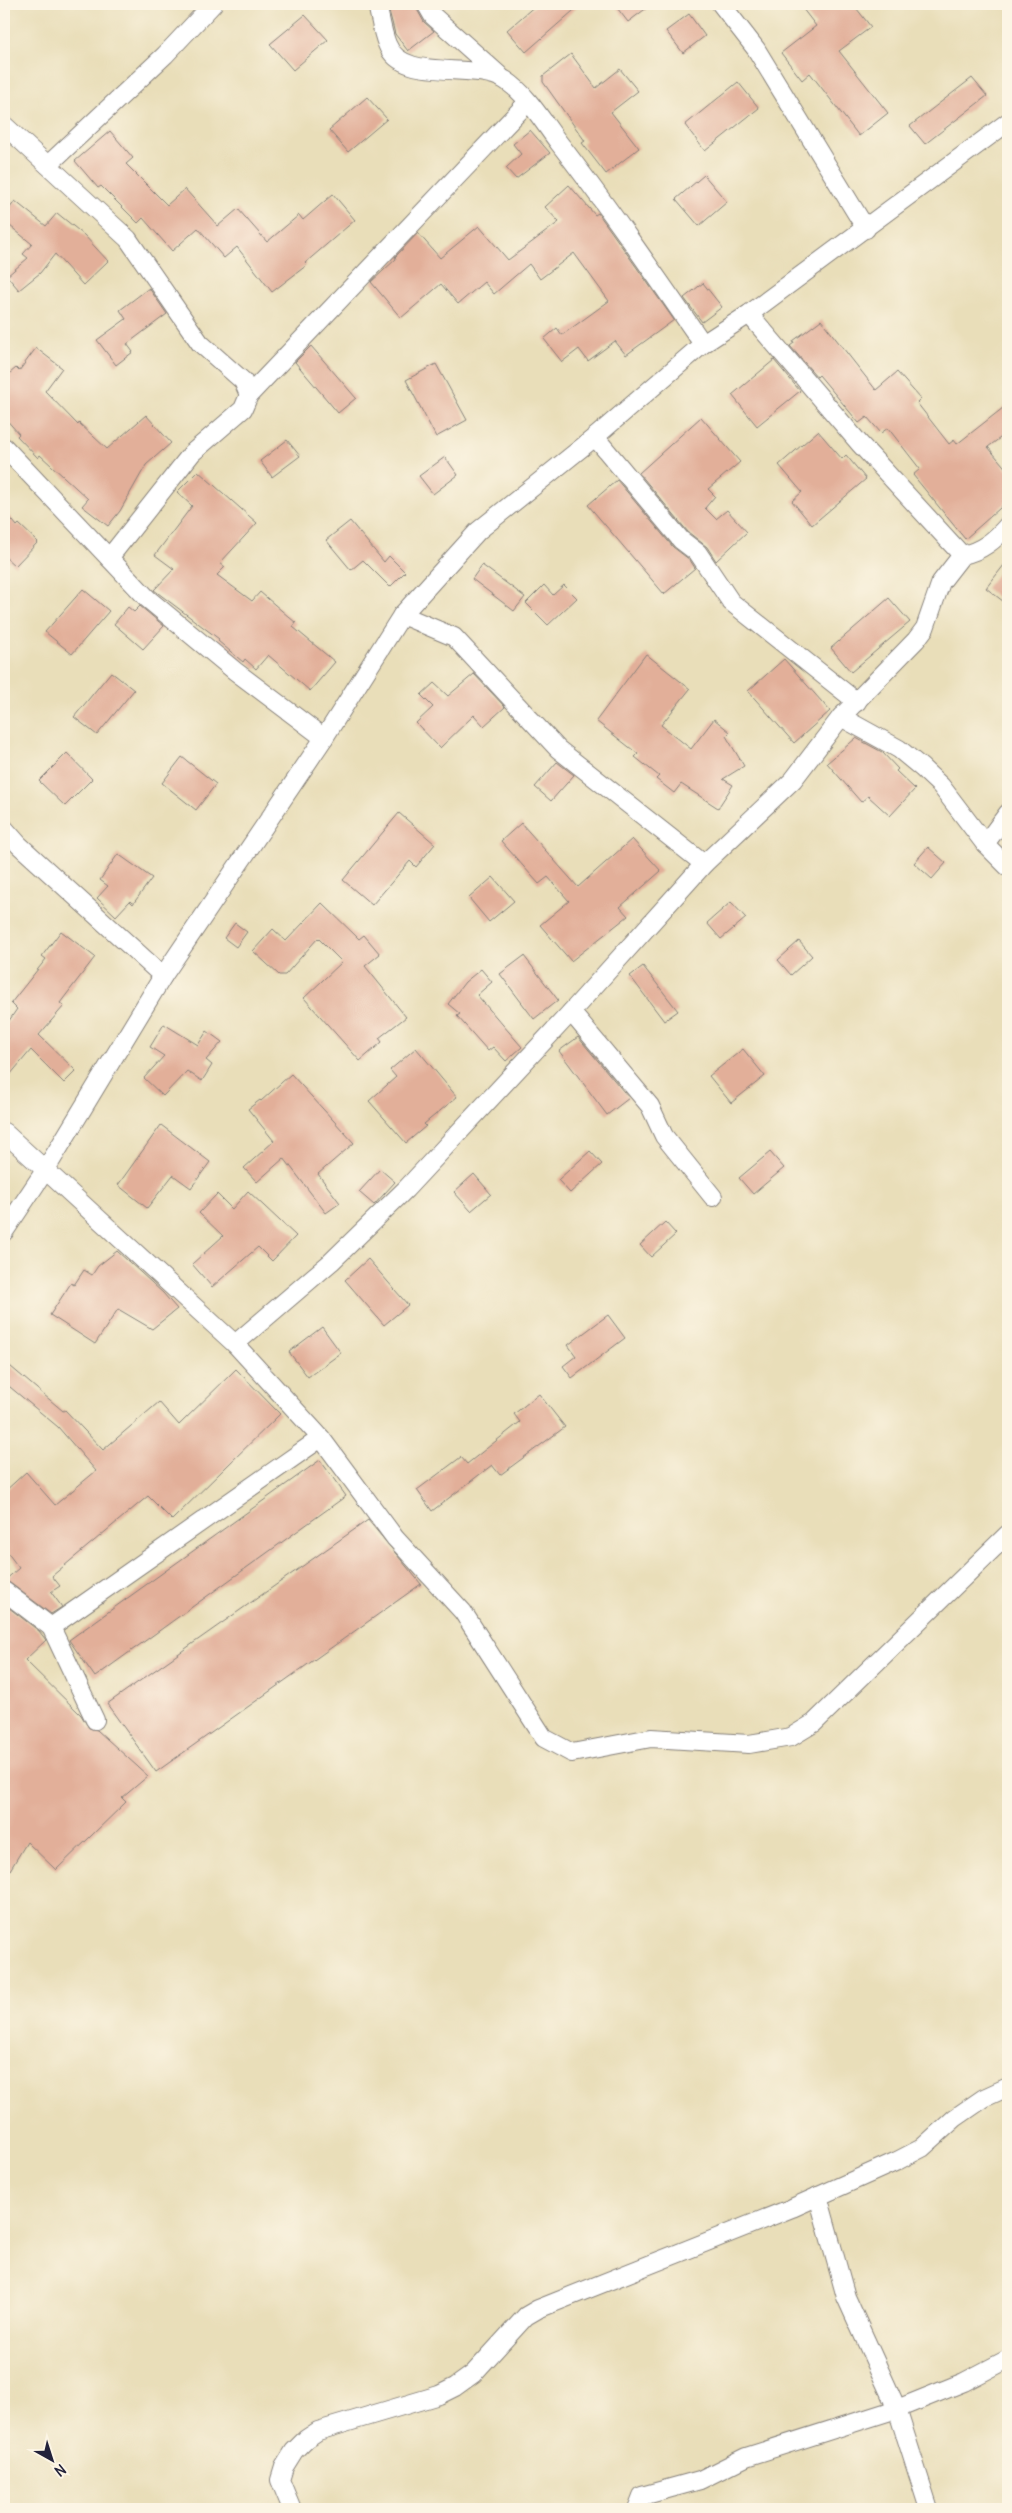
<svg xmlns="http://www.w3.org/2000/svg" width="1012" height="2513" viewBox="0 0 1012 2513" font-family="Delius,sans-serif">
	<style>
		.building { fill: #e2af99 }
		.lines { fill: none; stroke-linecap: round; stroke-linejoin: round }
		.minor-casing { stroke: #86807a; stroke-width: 20 }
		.minor { stroke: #fff; stroke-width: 18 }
	</style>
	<rect width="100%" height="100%" fill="#fcf5e5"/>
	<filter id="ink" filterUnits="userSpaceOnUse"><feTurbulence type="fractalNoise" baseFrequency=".02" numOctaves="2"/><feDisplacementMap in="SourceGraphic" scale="10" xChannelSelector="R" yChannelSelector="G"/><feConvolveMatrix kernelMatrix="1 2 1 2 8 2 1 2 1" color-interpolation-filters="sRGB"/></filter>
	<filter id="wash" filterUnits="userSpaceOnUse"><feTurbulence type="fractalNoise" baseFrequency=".0096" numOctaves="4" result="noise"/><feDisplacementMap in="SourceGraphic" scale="20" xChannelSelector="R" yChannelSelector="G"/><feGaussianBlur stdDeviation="1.12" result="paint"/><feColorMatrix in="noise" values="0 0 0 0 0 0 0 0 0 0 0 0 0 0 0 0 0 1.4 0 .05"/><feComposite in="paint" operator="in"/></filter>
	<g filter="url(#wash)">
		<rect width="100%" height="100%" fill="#e9deb9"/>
		<g id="blocks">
			<g class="building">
				<path d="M 398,4 L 414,4 L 424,22 L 434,31 L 408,51 L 395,34 L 392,22 L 389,11 Z"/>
				<path d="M 537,4 L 581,4 L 526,52 L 507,30 Z"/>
				<path d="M 614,4 L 652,4 L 628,22 Z"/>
				<path d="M 799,4 L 853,4 L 871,27 L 839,51 L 888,113 L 859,136 L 810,73 L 802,80 L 781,53 L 816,26 Z"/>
				<path d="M 689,14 L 705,36 L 683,53 L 666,31 Z"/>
				<path d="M 305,15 L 328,40 L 293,70 L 270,44 Z"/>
				<path d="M 571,54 L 596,88 L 620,69 L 638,91 L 611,112 L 639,148 L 606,174 L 582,143 L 585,141 L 543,82 L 543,76 Z"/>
				<path d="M 972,78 L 987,96 L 925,144 L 910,126 Z"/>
				<path d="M 738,82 L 759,108 L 705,151 L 685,125 Z"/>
				<path d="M 367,97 L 387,119 L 348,152 L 329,130 Z"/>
				<path d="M 530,130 L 550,153 L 516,179 L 506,168 L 521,154 L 513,144 Z"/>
				<path d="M 110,131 L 133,158 L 126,164 L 167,205 L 185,189 L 218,226 L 238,209 L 267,242 L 299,215 L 303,220 L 333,194 L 355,220 L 305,263 L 307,265 L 272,292 L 237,247 L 224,258 L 198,228 L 172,251 L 143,218 L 138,223 L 101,186 L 98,188 L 75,161 Z"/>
				<path d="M 704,175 L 727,202 L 699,226 L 676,199 Z"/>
				<path d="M 569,185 L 595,215 L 598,213 L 674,320 L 626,355 L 615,341 L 588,361 L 579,349 L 562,362 L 544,339 L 557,328 L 562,335 L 609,301 L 574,253 L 540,279 L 529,264 L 494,294 L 484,282 L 458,304 L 441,284 L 401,318 L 371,282 L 396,259 L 395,257 L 418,233 L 440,258 L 479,226 L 508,260 L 559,222 L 545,207 Z"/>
				<path d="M 15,201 L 46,226 L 57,213 L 84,235 L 108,261 L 83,285 L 55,254 L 40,273 L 19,290 L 7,276 L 28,258 L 23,254 L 32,244 L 4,221 L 4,216 Z"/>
				<path d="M 703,283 L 722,307 L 702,322 L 684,298 Z"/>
				<path d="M 149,288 L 167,314 L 127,344 L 133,352 L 116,365 L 97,340 L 126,319 L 120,310 Z"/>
				<path d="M 821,320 L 876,390 L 897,372 L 921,399 L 917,403 L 949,444 L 954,440 L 957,444 L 1008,404 L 1008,432 L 988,447 L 1008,471 L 1008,501 L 965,539 L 913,475 L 920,469 L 888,428 L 881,433 L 867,417 L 859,423 L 819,375 L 817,377 L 790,346 L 794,343 L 793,341 Z"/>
				<path d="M 311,346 L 356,398 L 338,413 L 295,362 Z"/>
				<path d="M 36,348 L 62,368 L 45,391 L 78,425 L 79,423 L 107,449 L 146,415 L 171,443 L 146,465 L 120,511 L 108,526 L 82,506 L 88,499 L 40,455 L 38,458 L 17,436 L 19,434 L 4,417 L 4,378 L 16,368 L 19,371 Z"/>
				<path d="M 774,360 L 800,391 L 757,426 L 732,395 Z"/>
				<path d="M 436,364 L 467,420 L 436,437 L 406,380 Z"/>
				<path d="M 701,417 L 740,462 L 708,489 L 715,496 L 705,508 L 716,519 L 727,510 L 747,532 L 716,561 L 707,547 L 688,532 L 639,473 Z"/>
				<path d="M 818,431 L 842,459 L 846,455 L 866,479 L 812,525 L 792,501 L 802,492 L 779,465 Z"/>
				<path d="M 287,440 L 300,456 L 272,477 L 260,461 Z"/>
				<path d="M 445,457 L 458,475 L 433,494 L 419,476 Z"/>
				<path d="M 198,471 L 257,523 L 220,563 L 225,567 L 217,575 L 252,601 L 260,592 L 296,623 L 293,627 L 335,662 L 310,691 L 268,655 L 256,669 L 245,659 L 243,662 L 218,641 L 219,639 L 154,590 L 174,569 L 155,555 L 192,506 L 177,492 Z"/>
				<path d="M 617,480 L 673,547 L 690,560 L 695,568 L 664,594 L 588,505 Z"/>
				<path d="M 4,510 L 17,526 L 19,524 L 38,542 L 15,566 L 4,556 Z"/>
				<path d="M 350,521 L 384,562 L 389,556 L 405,572 L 390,587 L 363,560 L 351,570 L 326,540 Z"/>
				<path d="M 1008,560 L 1008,605 L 986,588 Z"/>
				<path d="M 482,565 L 525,597 L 514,611 L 472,579 Z"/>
				<path d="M 544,585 L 553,595 L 564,585 L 577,598 L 548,625 L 526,603 Z"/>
				<path d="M 83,589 L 109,611 L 72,654 L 45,632 Z"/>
				<path d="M 889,598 L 910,622 L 851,672 L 831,648 Z"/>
				<path d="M 140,606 L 164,626 L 143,649 L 114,624 L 128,607 L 134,612 Z"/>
				<path d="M 646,654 L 690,689 L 661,725 L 691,749 L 714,719 L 730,732 L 726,736 L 744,766 L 723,779 L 733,785 L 718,808 L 681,784 L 674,793 L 656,779 L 659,776 L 635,757 L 638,754 L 596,721 Z"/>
				<path d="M 784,659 L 830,711 L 794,743 L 748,691 Z"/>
				<path d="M 111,672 L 134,690 L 97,735 L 74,717 Z"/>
				<path d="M 474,674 L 505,707 L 484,726 L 474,715 L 440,748 L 416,723 L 433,707 L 421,695 L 434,683 L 448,696 Z"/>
				<path d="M 856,738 L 882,752 L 898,769 L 896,771 L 915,789 L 890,816 L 868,796 L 861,802 L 827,763 Z"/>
				<path d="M 67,753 L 92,779 L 65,806 L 39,781 Z"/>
				<path d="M 182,757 L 216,784 L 196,810 L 162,783 Z"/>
				<path d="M 557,762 L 574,775 L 551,801 L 535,787 Z"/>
				<path d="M 399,813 L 435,844 L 416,867 L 410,861 L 372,905 L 343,880 Z"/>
				<path d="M 521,823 L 578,887 L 632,839 L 661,871 L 620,907 L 628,916 L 571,961 L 540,925 L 569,901 L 548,877 L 539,884 L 501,841 Z"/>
				<path d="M 928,847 L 946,863 L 932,879 L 914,863 Z"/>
				<path d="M 118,854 L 152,878 L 133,904 L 130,901 L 116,916 L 97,898 L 108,886 L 100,880 Z"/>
				<path d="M 493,877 L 514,901 L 489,922 L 469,898 Z"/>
				<path d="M 731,902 L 746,918 L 721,939 L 707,923 Z"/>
				<path d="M 322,903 L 359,939 L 364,935 L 380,954 L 365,966 L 406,1017 L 379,1038 L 382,1042 L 360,1061 L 304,998 L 342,962 L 318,938 L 285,975 L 279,975 L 253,951 L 273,929 L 286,941 Z"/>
				<path d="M 235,923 L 247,932 L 236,947 L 224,938 Z"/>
				<path d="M 61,931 L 95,957 L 60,1003 L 64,1006 L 39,1035 L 76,1071 L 64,1083 L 31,1050 L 4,1082 L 4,1028 L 17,1009 L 11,1003 L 46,959 L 42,956 Z"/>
				<path d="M 799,941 L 812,956 L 791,975 L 778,960 Z"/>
				<path d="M 524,956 L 558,1000 L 534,1019 L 500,974 Z"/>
				<path d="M 643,966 L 678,1011 L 664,1021 L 630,976 Z"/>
				<path d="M 481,969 L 492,982 L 477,995 L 522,1047 L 506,1061 L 493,1047 L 488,1051 L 457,1016 L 460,1014 L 448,1004 L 465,982 Z"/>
				<path d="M 164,1024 L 198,1045 L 207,1031 L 222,1042 L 206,1060 L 212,1065 L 202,1081 L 187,1071 L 163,1096 L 144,1078 L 164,1056 L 150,1047 Z"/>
				<path d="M 578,1037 L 629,1098 L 607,1115 L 559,1051 Z"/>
				<path d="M 416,1048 L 457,1097 L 424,1124 L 426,1126 L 406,1143 L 369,1101 L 396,1077 L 390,1070 Z"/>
				<path d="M 743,1049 L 765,1076 L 731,1103 L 709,1076 Z"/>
				<path d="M 291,1074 L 354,1143 L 318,1174 L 340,1203 L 326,1213 L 284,1158 L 257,1182 L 244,1168 L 274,1141 L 248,1109 L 260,1100 L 261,1101 Z"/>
				<path d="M 161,1125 L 210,1162 L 191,1188 L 173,1175 L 147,1208 L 118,1185 Z"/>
				<path d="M 590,1151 L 602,1164 L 570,1193 L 558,1180 Z"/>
				<path d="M 770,1152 L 784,1168 L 753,1194 L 739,1178 Z"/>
				<path d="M 380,1169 L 395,1182 L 374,1205 L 359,1192 Z"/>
				<path d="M 474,1174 L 491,1194 L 471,1211 L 454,1192 Z"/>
				<path d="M 248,1191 L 296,1236 L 272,1261 L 258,1247 L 212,1287 L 192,1264 L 223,1236 L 199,1213 L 217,1194 L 232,1209 Z"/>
				<path d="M 665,1222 L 676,1234 L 651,1257 L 640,1245 Z"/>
				<path d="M 117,1251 L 163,1293 L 177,1309 L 152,1329 L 118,1309 L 95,1344 L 50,1315 L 71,1283 L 74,1285 L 84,1270 L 92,1275 L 98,1266 Z"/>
				<path d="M 368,1259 L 408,1305 L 384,1325 L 345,1280 Z"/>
				<path d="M 608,1315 L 625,1338 L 572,1378 L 563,1366 L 576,1356 L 568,1345 Z"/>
				<path d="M 322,1327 L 341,1353 L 308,1377 L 289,1352 Z"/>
				<path d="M 4,1361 L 63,1411 L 65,1410 L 103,1450 L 159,1402 L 179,1425 L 236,1369 L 280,1414 L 172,1520 L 148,1496 L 52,1576 L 60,1586 L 51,1592 L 62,1607 L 51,1614 L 10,1583 L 4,1581 L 19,1568 L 4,1548 L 4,1492 L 26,1472 L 55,1505 L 96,1471 L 58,1427 L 4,1382 Z"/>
				<path d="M 539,1394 L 565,1427 L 500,1475 L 492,1465 L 432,1511 L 417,1490 L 461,1457 L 467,1464 L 520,1422 L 514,1414 Z"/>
				<path d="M 320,1460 L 346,1496 L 95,1677 L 69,1640 Z"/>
				<path d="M 368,1520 L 421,1584 L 156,1772 L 107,1704 Z"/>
				<path d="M 4,1604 L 39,1631 L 46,1640 L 25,1660 L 81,1715 L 89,1728 L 97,1730 L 148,1776 L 122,1798 L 126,1802 L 56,1870 L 27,1842 L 4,1880 Z"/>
			</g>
		</g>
	</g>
	<g filter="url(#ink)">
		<use href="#blocks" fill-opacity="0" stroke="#86807a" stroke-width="1"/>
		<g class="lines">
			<defs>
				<g id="minor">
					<path d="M 377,4 C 380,17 382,32 387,44 C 402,84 473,60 505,80 C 527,94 543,122 559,143 C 609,208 656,276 703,344"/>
					<path d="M 426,4 L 433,16 L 499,75"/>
					<path d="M 721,4 L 756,49 L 866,229"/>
					<path d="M 4,125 L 128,239 L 200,343 L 243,381 L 249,395"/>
					<path d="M 48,165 L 165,55 L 213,4"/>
					<path d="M 749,314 L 860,444 L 962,555"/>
					<path d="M 595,437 L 681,540 L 698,553 L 731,602 L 857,702"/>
					<path d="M 4,447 L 148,599 L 235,671 L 324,738"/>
					<path d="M 109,558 L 192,453 L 243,409 L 249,395 L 528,102"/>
					<path d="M 402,615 L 454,637 L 558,749 L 704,864"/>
					<path d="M 841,717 L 899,749 L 922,768 L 941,786 L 985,844 L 1008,867"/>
					<path d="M 4,828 L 19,845 L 163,976"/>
					<path d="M 985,844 L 1008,813"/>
					<path d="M 571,1012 L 650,1106 L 664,1136 L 713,1197"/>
					<path d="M 4,1132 L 235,1344 L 321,1438 L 395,1538 L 463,1612 L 544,1738 L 572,1753 L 651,1738 L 749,1744 L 791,1737 L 814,1723 L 1008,1534"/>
					<path d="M 4,1232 L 46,1169 L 163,976 L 324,738 L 402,615 L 478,531 L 595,437 L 703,344 L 749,314 L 1008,122"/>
					<path d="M 235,1344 L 331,1262 L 406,1189 L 571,1012 L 704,864 L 793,780 L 841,717 L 916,640 L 925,628 L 941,582 L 962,555 C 982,551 995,540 1008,525"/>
					<path d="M 4,1591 L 51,1627 L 95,1720"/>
					<path d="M 51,1627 L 321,1438"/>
					<path d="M 818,2196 L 846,2297 L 897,2409 L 929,2509"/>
					<path d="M 292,2509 L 280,2480 L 284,2467 L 294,2451 L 306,2439 L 318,2431 L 439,2395 L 455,2387 L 473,2374 L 526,2316 L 538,2309 L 792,2208 L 897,2161 L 922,2148 L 955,2118 L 984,2098 L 1008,2087"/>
					<path d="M 637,2509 L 642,2496 L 700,2480 L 746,2457 L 897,2409 L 964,2382 L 1008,2359"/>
				</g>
			</defs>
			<use href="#minor" class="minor-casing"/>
			<use href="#minor" class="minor"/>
		</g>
	</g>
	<rect width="1012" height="2513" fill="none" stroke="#fcf5e5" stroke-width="20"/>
	<g transform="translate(52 2460) rotate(141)" stroke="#fcf5e5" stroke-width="4" paint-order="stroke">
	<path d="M0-4L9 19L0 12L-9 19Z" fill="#22223b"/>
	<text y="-8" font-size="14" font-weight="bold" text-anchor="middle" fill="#22223b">N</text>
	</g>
</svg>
